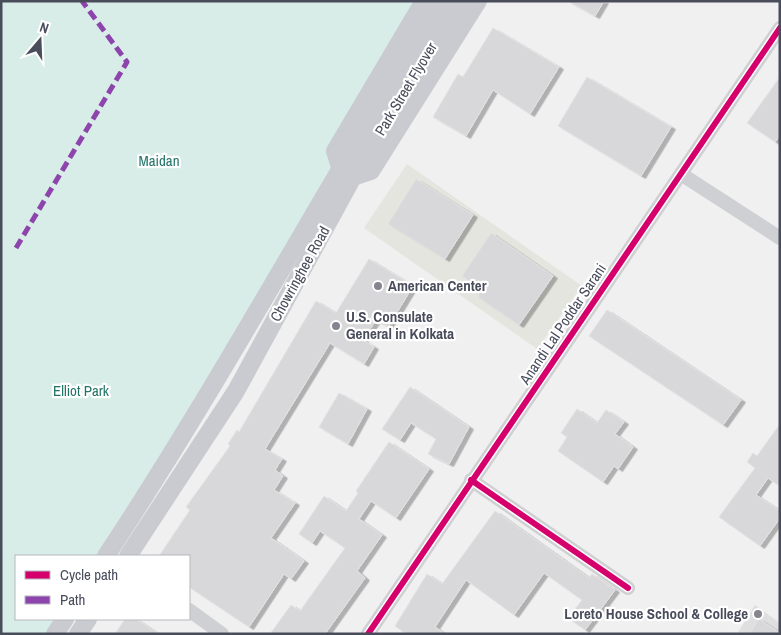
<svg xmlns="http://www.w3.org/2000/svg" width="781" height="635" viewBox="0 0 781 635" font-family="'Archivo Narrow',sans-serif">
	<style>
		.commercial { fill: #e4e5de }
		.education { fill: #dfdfe0 }
		.green { fill: #d8ede7 }
		.building { fill: #d8d8da; stroke: #e2e2e3; filter: url(#shadow) }
		.lines { fill: none; stroke-linecap: round; stroke-linejoin: round }
		.minor { stroke: #cfd0d3; stroke-width: 14 }
		.major { stroke: #cacbd0; stroke-width: 18 }
		.quiet { stroke: #8e44ad; stroke-width: 5; stroke-dasharray: 10 5; stroke-linecap: butt }
		.cycleway-casing { stroke: #fff; stroke-width: 9 }
		.cycleway { stroke: #d6006c; stroke-width: 6 }
		.poi-dot { fill: #84858f; stroke: #fff; stroke-width: 2 }
		.labels { text-anchor: middle; stroke-width: 4.5; stroke-linejoin: round; paint-order: stroke }
		.street-label { font-size: 15px; fill: #494c5b; stroke: #fff }
		.park-label { font-size: 15px; fill: #227469; stroke: #fff }
		.poi-label { font-size: 15px; font-weight: bold; fill: #494c5b; stroke: #fff; text-anchor: start }
	</style>
	<defs>
		<filter id="shadow"><feDropShadow dx="4.5" dy="2.5" stdDeviation="0" flood-color="#0004"/></filter>
	</defs>
	<rect width="100%" height="100%" fill="#f1f0f0"/>
	<path class="commercial" d="M 407,164 L 582,286 L 537,349 L 364,228 Z"/>
	<path class="education" d="M 755,605 L 780,623 L 780,634 L 737,634 Z"/>
	<path class="green" d="M 1,1 L 434,1 L 225,362 L 97,556 L 16,556 L 16,619 L 56,619 L 46,634 L 1,634 Z"/>
	<g class="building">
		<path d="M 568,1 L 604,1 L 595,16 Z"/>
		<path d="M 493,28 L 559,67 L 530,114 L 493,90 L 466,136 L 433,117 L 458,74 L 463,77 Z"/>
		<path d="M 587,77 L 671,127 L 641,176 L 558,126 Z"/>
		<path d="M 780,77 L 780,135 L 775,142 L 747,123 Z"/>
		<path d="M 416,179 L 473,215 L 445,259 L 388,224 Z"/>
		<path d="M 491,233 L 553,276 L 519,325 L 479,298 L 478,287 L 462,276 Z"/>
		<path d="M 369,259 L 413,286 L 388,327 L 376,320 L 363,340 L 374,347 L 364,364 L 330,343 L 265,449 L 282,459 L 275,470 L 283,476 L 274,490 L 295,503 L 271,538 L 304,561 L 291,579 L 284,574 L 249,627 L 189,587 L 189,556 L 159,556 L 190,510 L 186,507 L 230,446 L 228,444 L 237,430 L 239,432 L 316,301 L 336,313 Z"/>
		<path d="M 607,310 L 741,400 L 723,425 L 589,336 Z"/>
		<path d="M 410,387 L 469,427 L 449,464 L 428,454 L 436,439 L 411,423 L 400,440 L 382,429 Z"/>
		<path d="M 339,393 L 367,409 L 348,444 L 319,427 Z"/>
		<path d="M 577,409 L 597,423 L 606,410 L 624,422 L 615,434 L 633,447 L 618,469 L 614,466 L 603,482 L 558,451 L 567,437 L 561,433 Z"/>
		<path d="M 780,424 L 780,486 L 768,478 L 756,495 L 780,511 L 780,518 L 760,546 L 719,517 L 755,468 L 747,462 L 753,453 L 757,456 Z"/>
		<path d="M 389,442 L 429,469 L 396,518 L 371,501 L 359,519 L 382,535 L 357,571 L 365,578 L 325,634 L 270,634 L 291,605 L 300,611 L 345,548 L 320,531 L 312,543 L 299,534 L 324,496 L 346,511 L 358,493 L 356,491 Z"/>
		<path d="M 495,511 L 589,578 L 592,574 L 615,590 L 585,630 L 568,618 L 582,600 L 544,573 L 514,615 L 466,580 L 435,627 L 445,634 L 406,634 L 395,626 L 427,574 L 442,584 Z"/>
		<path d="M 125,619 L 136,619 L 158,634 L 115,634 Z"/>
		<path d="M 759,619 L 780,633 L 780,634 L 749,634 Z"/>
	</g>
	<g class="lines">
		<g class="minor">
			<path d="M 681,174 L 780,238"/>
			<path d="M 471,480 L 628,588"/>
			<path d="M 189,610 L 222,634"/>
			<path d="M 368,634 L 780,28"/>
		</g>
		<g class="major">
			<path d="M 340,167 L 335,151 L 424,1"/>
			<path d="M 353,177 L 371,171 L 478,1"/>
			<path d="M 106,556 C 225,376 327,184 442,1"/>
			<path d="M 128,556 L 236,391 L 353,177 L 459,1"/>
			<path d="M 55,634 L 65,619"/>
			<path d="M 78,634 L 88,619"/>
		</g>
		<path class="quiet" d="M 16,248 L 127,62 L 82,1"/>
		<defs>
			<g id="cycleway">
				<path d="M 471,480 L 628,588"/>
				<path d="M 368,634 L 780,28"/>
			</g>
		</defs>
		<use href="#cycleway" class="cycleway-casing"/>
		<use href="#cycleway" class="cycleway"/>
	</g>
	<g class="poi-dot">
		<circle cx="378" cy="286" r="5"/>
		<circle cx="336" cy="326" r="5"/>
		<circle cx="758" cy="614" r="5"/>
	</g>
	<g class="labels">
		<g class="street-label">
			<text transform="translate(406 89) rotate(-59)" y="5">Park Street Flyover</text>
			<text transform="translate(300 274) rotate(-61)" y="5">Chowringhee Road</text>
			<text transform="translate(563 324) rotate(-56)" y="5">Anandi Lal Poddar Sarani</text>
		</g>
		<g class="park-label">
			<text x="159" y="166">Maidan</text>
			<text x="81" y="396">Elliot Park</text>
		</g>
		<g class="poi-label">
			<text x="388" y="291">American Center</text>
			<text x="346" y="322">U.S. Consulate<tspan x="346" dy="17">General in Kolkata</tspan></text>
			<text x="748" y="619" text-anchor="end">Loreto House School &amp; College</text>
		</g>
	</g>
	<rect width="781" height="635" fill="none" stroke="#494c5b" stroke-width="5"/>
	<rect x="15" y="555" width="175" height="65" fill="#ffffff" stroke="#b6b7bd"/>
	<rect x="25" y="571" width="25" height="8" fill="#d6006c" stroke="#b6b7bd"/>
	<text x="60" y="580" font-size="15" fill="#494c5b">Cycle path</text>
	<rect x="25" y="596" width="25" height="8" fill="#8e44ad" stroke="#b6b7bd"/>
	<text x="60" y="605" font-size="15" fill="#494c5b">Path</text>
	<g transform="translate(40 40) rotate(19)" stroke="#ffffff" stroke-width="4" paint-order="stroke">
	<path d="M0-4L9 19L0 12L-9 19Z" fill="#494c5b"/>
	<text y="-8" font-size="14" font-weight="bold" text-anchor="middle" fill="#494c5b">N</text>
	</g>
</svg>
